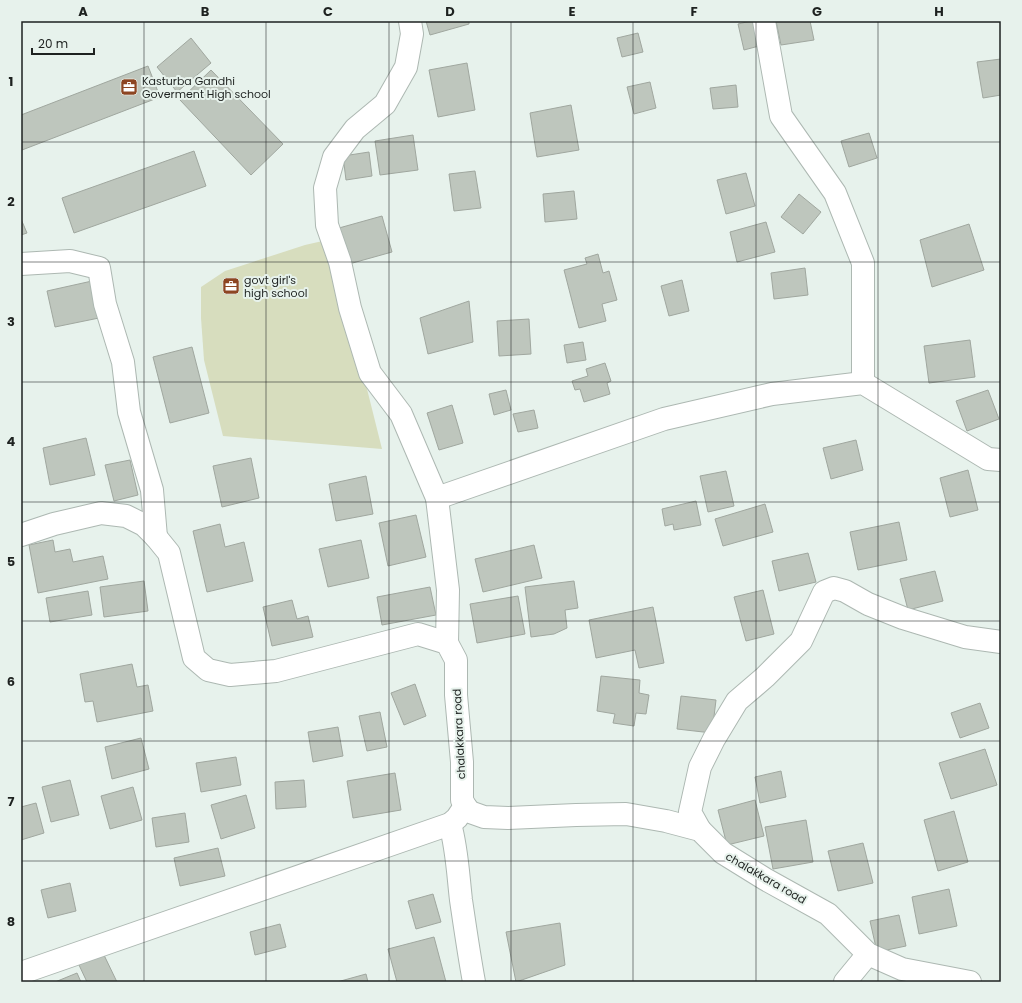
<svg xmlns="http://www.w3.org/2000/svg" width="1022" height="1003" viewBox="0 0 1022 1003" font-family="Poppins,sans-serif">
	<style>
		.green { fill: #d7ddbe }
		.building { fill: #bec6bd; stroke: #a0a79f }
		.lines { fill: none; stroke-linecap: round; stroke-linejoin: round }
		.minor-casing { stroke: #adb8b2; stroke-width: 24 }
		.major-casing { stroke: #adb8b2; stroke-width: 24 }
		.minor { stroke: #fff; stroke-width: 22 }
		.major { stroke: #fff; stroke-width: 22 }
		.grid { fill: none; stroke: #1e2220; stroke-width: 1; stroke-opacity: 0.55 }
		.labels { text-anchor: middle; stroke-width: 4; stroke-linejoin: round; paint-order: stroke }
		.poi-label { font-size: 11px; fill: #1e2220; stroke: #e7f2ec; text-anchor: start }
		.street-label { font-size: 11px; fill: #1e2220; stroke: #e7f2ec }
		.neatline { fill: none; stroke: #1e2220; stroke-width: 1.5 }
		.grid-label { font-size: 13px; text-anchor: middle; font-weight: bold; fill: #1e2220 }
	</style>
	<rect width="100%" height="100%" fill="#e7f2ec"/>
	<path class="green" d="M 327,240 L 353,333 L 382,449 L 223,436 L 204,360 L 201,318 L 201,287 L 225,271 L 305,245 Z"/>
	<g class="building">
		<path d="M 426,21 L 469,21 L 469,24 L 430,35 Z"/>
		<path d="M 751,21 L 754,21 L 759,46 L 744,50 L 738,24 Z"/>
		<path d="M 776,21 L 810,21 L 814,40 L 781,45 Z"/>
		<path d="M 638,33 L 643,52 L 622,57 L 617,38 Z"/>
		<path d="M 191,38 L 211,63 L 177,92 L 157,67 Z"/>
		<path d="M 1001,59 L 1001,95 L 983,98 L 977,62 Z"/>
		<path d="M 467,63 L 475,110 L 438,117 L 429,70 Z"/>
		<path d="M 148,66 L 160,97 L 22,150 L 21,115 Z"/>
		<path d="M 211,70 L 283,144 L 251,175 L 180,100 Z"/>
		<path d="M 650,82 L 656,108 L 634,114 L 627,87 Z"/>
		<path d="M 736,85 L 738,107 L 713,109 L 710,88 Z"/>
		<path d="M 571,105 L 579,150 L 537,157 L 530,113 Z"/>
		<path d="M 869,133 L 877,158 L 849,167 L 841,141 Z"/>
		<path d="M 413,135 L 418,170 L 380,175 L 375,141 Z"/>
		<path d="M 194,151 L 206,186 L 74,233 L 62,198 Z"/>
		<path d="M 369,152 L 372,176 L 346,180 L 343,156 Z"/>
		<path d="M 475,171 L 481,208 L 454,211 L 449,174 Z"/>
		<path d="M 746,173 L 755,206 L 726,214 L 717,180 Z"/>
		<path d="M 574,191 L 577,219 L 545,222 L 543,194 Z"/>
		<path d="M 799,194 L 821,212 L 803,234 L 781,217 Z"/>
		<path d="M 382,216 L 392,252 L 349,264 L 339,228 Z"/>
		<path d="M 21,219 L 27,233 L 21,235 Z"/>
		<path d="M 766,222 L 775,252 L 737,262 L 730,232 Z"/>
		<path d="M 969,224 L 984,270 L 932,287 L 920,240 Z"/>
		<path d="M 598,254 L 603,273 L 609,271 L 617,300 L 602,304 L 606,321 L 579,328 L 564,270 L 587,264 L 585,258 Z"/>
		<path d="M 805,268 L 808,295 L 774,299 L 771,273 Z"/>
		<path d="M 682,280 L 689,311 L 669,316 L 661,286 Z"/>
		<path d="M 92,281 L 99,318 L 55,327 L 47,291 Z"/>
		<path d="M 469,301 L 473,342 L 428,354 L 420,318 Z"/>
		<path d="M 529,319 L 531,354 L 499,356 L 497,321 Z"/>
		<path d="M 970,340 L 975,377 L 929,383 L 924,346 Z"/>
		<path d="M 583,342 L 586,360 L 567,363 L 564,345 Z"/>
		<path d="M 192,347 L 209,413 L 170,423 L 153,357 Z"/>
		<path d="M 605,363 L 611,381 L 607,383 L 610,394 L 584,402 L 580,389 L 575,390 L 572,381 L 588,376 L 586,369 Z"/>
		<path d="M 506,390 L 511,410 L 494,415 L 489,394 Z"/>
		<path d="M 988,390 L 999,419 L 967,431 L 956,401 Z"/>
		<path d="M 452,405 L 463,443 L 439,450 L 427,413 Z"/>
		<path d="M 534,410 L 538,428 L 518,432 L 513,414 Z"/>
		<path d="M 86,438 L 95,475 L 50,485 L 43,448 Z"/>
		<path d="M 856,440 L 863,470 L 831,479 L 823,448 Z"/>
		<path d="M 251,458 L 259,498 L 222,507 L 213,466 Z"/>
		<path d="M 130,460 L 138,495 L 114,501 L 105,465 Z"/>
		<path d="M 968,470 L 978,510 L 950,517 L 940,478 Z"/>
		<path d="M 726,471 L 734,506 L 708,512 L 700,476 Z"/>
		<path d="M 366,476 L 373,514 L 336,521 L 329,484 Z"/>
		<path d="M 696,501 L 701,525 L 674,530 L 673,524 L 665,526 L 662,509 Z"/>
		<path d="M 765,504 L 773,532 L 723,546 L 715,519 Z"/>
		<path d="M 416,515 L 426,557 L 388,566 L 379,523 Z"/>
		<path d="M 899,522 L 907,560 L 858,570 L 850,532 Z"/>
		<path d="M 220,524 L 225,547 L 244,542 L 253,581 L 207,592 L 193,531 Z"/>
		<path d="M 53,540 L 55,552 L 70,549 L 73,562 L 103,556 L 108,579 L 38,593 L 29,545 Z"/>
		<path d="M 361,540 L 369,578 L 328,587 L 319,549 Z"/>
		<path d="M 534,545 L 542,578 L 483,592 L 475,559 Z"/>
		<path d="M 808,553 L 816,582 L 779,591 L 772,561 Z"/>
		<path d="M 935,571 L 943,601 L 908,610 L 900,579 Z"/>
		<path d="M 144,581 L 148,611 L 104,617 L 100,587 Z"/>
		<path d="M 574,581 L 578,608 L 565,610 L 567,628 L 554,634 L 531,637 L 525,587 Z"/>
		<path d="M 430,587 L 436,615 L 382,625 L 377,597 Z"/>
		<path d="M 763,590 L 774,634 L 746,641 L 734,597 Z"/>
		<path d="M 88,591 L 92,615 L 50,622 L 46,598 Z"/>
		<path d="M 518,596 L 525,634 L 477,643 L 470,604 Z"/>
		<path d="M 292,600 L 297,619 L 308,616 L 313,637 L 272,646 L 263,607 Z"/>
		<path d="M 653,607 L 664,663 L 639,668 L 635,650 L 596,658 L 589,620 Z"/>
		<path d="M 132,664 L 137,687 L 148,685 L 153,711 L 97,722 L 93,701 L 85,702 L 80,674 Z"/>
		<path d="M 601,676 L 640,680 L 639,693 L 649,695 L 646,714 L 636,713 L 634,726 L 613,723 L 615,714 L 597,711 Z"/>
		<path d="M 415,684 L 426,716 L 404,725 L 391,693 Z"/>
		<path d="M 681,696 L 716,700 L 712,733 L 677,729 Z"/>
		<path d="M 980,703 L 989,728 L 960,738 L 951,713 Z"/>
		<path d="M 380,712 L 387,747 L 367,751 L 359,716 Z"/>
		<path d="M 338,727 L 343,756 L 313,762 L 308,732 Z"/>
		<path d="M 141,738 L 149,769 L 112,779 L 105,747 Z"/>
		<path d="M 985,749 L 997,785 L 951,799 L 939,763 Z"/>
		<path d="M 236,757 L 241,785 L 201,792 L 196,763 Z"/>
		<path d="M 781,771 L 786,797 L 760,803 L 755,777 Z"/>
		<path d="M 395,773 L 401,810 L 353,818 L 347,781 Z"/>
		<path d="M 70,780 L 79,815 L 51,822 L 42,787 Z"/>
		<path d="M 304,780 L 306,807 L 276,809 L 275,782 Z"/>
		<path d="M 133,787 L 142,820 L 110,829 L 101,796 Z"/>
		<path d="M 246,795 L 255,828 L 221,839 L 211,805 Z"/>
		<path d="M 755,800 L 764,836 L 727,845 L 718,810 Z"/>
		<path d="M 36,803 L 44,833 L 21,840 L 21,807 Z"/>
		<path d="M 954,811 L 968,862 L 938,871 L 924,820 Z"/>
		<path d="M 185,813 L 189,842 L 156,847 L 152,818 Z"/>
		<path d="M 806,820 L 813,862 L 773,869 L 765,827 Z"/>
		<path d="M 863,843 L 873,883 L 838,891 L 828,851 Z"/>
		<path d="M 218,848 L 225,876 L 180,886 L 174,858 Z"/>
		<path d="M 70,883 L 76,911 L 48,918 L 41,890 Z"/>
		<path d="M 949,889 L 957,926 L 919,934 L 912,897 Z"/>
		<path d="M 433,894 L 441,922 L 416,929 L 408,901 Z"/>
		<path d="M 899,915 L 906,946 L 877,952 L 870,921 Z"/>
		<path d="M 560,923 L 565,965 L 516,982 L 506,932 Z"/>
		<path d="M 280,924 L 286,947 L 255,955 L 250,932 Z"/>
		<path d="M 434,937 L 446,982 L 397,982 L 388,949 Z"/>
		<path d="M 103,953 L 117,982 L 87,982 L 79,965 Z"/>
		<path d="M 77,973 L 81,982 L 55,982 Z"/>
		<path d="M 366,974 L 368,982 L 337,982 Z"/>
	</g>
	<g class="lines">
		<defs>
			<g id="minor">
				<path d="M 410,21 L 412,34 L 406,67 L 385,104 L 355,129 L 334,157 L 325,188 L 327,225 L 340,262 L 350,308 L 370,373 L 401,414 L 437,498 L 448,590 L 447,643"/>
				<path d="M 764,21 L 781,116 L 835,193 L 863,263 L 863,383"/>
				<path d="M 21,264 L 70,261 L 99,268 L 105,304 L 123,362 L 129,412 L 152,490 L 156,537"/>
				<path d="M 437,498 L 664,419 L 772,394 L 863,383 L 988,459 L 1001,460"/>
				<path d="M 450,824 C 457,848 458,874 461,900 C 465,927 469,955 474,982"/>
				<path d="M 700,830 L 690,812 L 700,767 L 714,739 L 737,701 L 765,677 L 801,641 L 824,592 L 834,588 L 845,591 L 868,604 L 903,618 L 965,637 L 1001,642"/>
				<path d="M 21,973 L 450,824 L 457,818 L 465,806"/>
				<path d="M 845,982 L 868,954"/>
			</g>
			<path id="major" d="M 21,535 L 54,524 L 101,513 L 126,516 L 144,525 L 156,537 L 169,553 L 194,658 L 208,670 L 230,675 L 276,671 L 418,634 L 447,643 L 456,660 L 456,695 L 462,762 L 462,800 L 465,806 L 470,812 L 484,817 L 508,818 L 576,815 L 626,814 L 666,821 L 700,830 L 723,853 L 765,879 L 828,914 L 868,954 L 902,969 L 970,982"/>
		</defs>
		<use href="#minor" class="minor-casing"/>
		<use href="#major" class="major-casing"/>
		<use href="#minor" class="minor"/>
		<use href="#major" class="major"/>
	</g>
	<path class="grid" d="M 144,21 L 144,982M 266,21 L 266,982M 389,21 L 389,982M 511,21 L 511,982M 633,21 L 633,982M 756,21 L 756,982M 878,21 L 878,982M 21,142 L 1001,142M 21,262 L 1001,262M 21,382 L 1001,382M 21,502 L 1001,502M 21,621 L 1001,621M 21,741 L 1001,741M 21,861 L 1001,861"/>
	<defs>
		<symbol id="office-square" viewBox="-11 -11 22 22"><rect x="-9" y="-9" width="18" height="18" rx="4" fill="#8d4522" stroke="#e7f2ec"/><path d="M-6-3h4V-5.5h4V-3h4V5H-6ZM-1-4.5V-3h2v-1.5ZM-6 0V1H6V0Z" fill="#fff"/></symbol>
	</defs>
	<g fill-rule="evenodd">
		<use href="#office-square" x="119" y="77" width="20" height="20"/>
		<use href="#office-square" x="221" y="276" width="20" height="20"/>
	</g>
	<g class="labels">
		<g class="poi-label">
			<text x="142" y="85">Kasturba Gandhi<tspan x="142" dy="13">Goverment High school</tspan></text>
			<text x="244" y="284">govt girl's<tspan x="244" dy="13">high school</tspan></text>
		</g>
		<g class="street-label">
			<text transform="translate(459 734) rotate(-93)" y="4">chalakkara road</text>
			<text transform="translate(766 878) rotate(30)" y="4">chalakkara road</text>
		</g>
	</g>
	<rect width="1022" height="1003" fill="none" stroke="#e7f2ec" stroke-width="44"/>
	<path d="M32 48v6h62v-6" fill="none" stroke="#1e2220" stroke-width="2"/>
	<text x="38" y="48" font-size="12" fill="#1e2220" stroke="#e7f2ec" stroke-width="3" paint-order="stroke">20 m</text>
	<rect x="22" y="22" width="978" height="959" class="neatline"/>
	<g class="grid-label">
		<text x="83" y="16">A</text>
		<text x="205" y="16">B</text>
		<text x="328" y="16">C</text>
		<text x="450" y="16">D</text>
		<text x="572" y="16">E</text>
		<text x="694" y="16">F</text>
		<text x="817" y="16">G</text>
		<text x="939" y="16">H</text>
		<text x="11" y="86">1</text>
		<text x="11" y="206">2</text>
		<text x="11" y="326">3</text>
		<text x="11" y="446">4</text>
		<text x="11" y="566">5</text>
		<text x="11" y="686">6</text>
		<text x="11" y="806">7</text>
		<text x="11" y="926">8</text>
	</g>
</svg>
